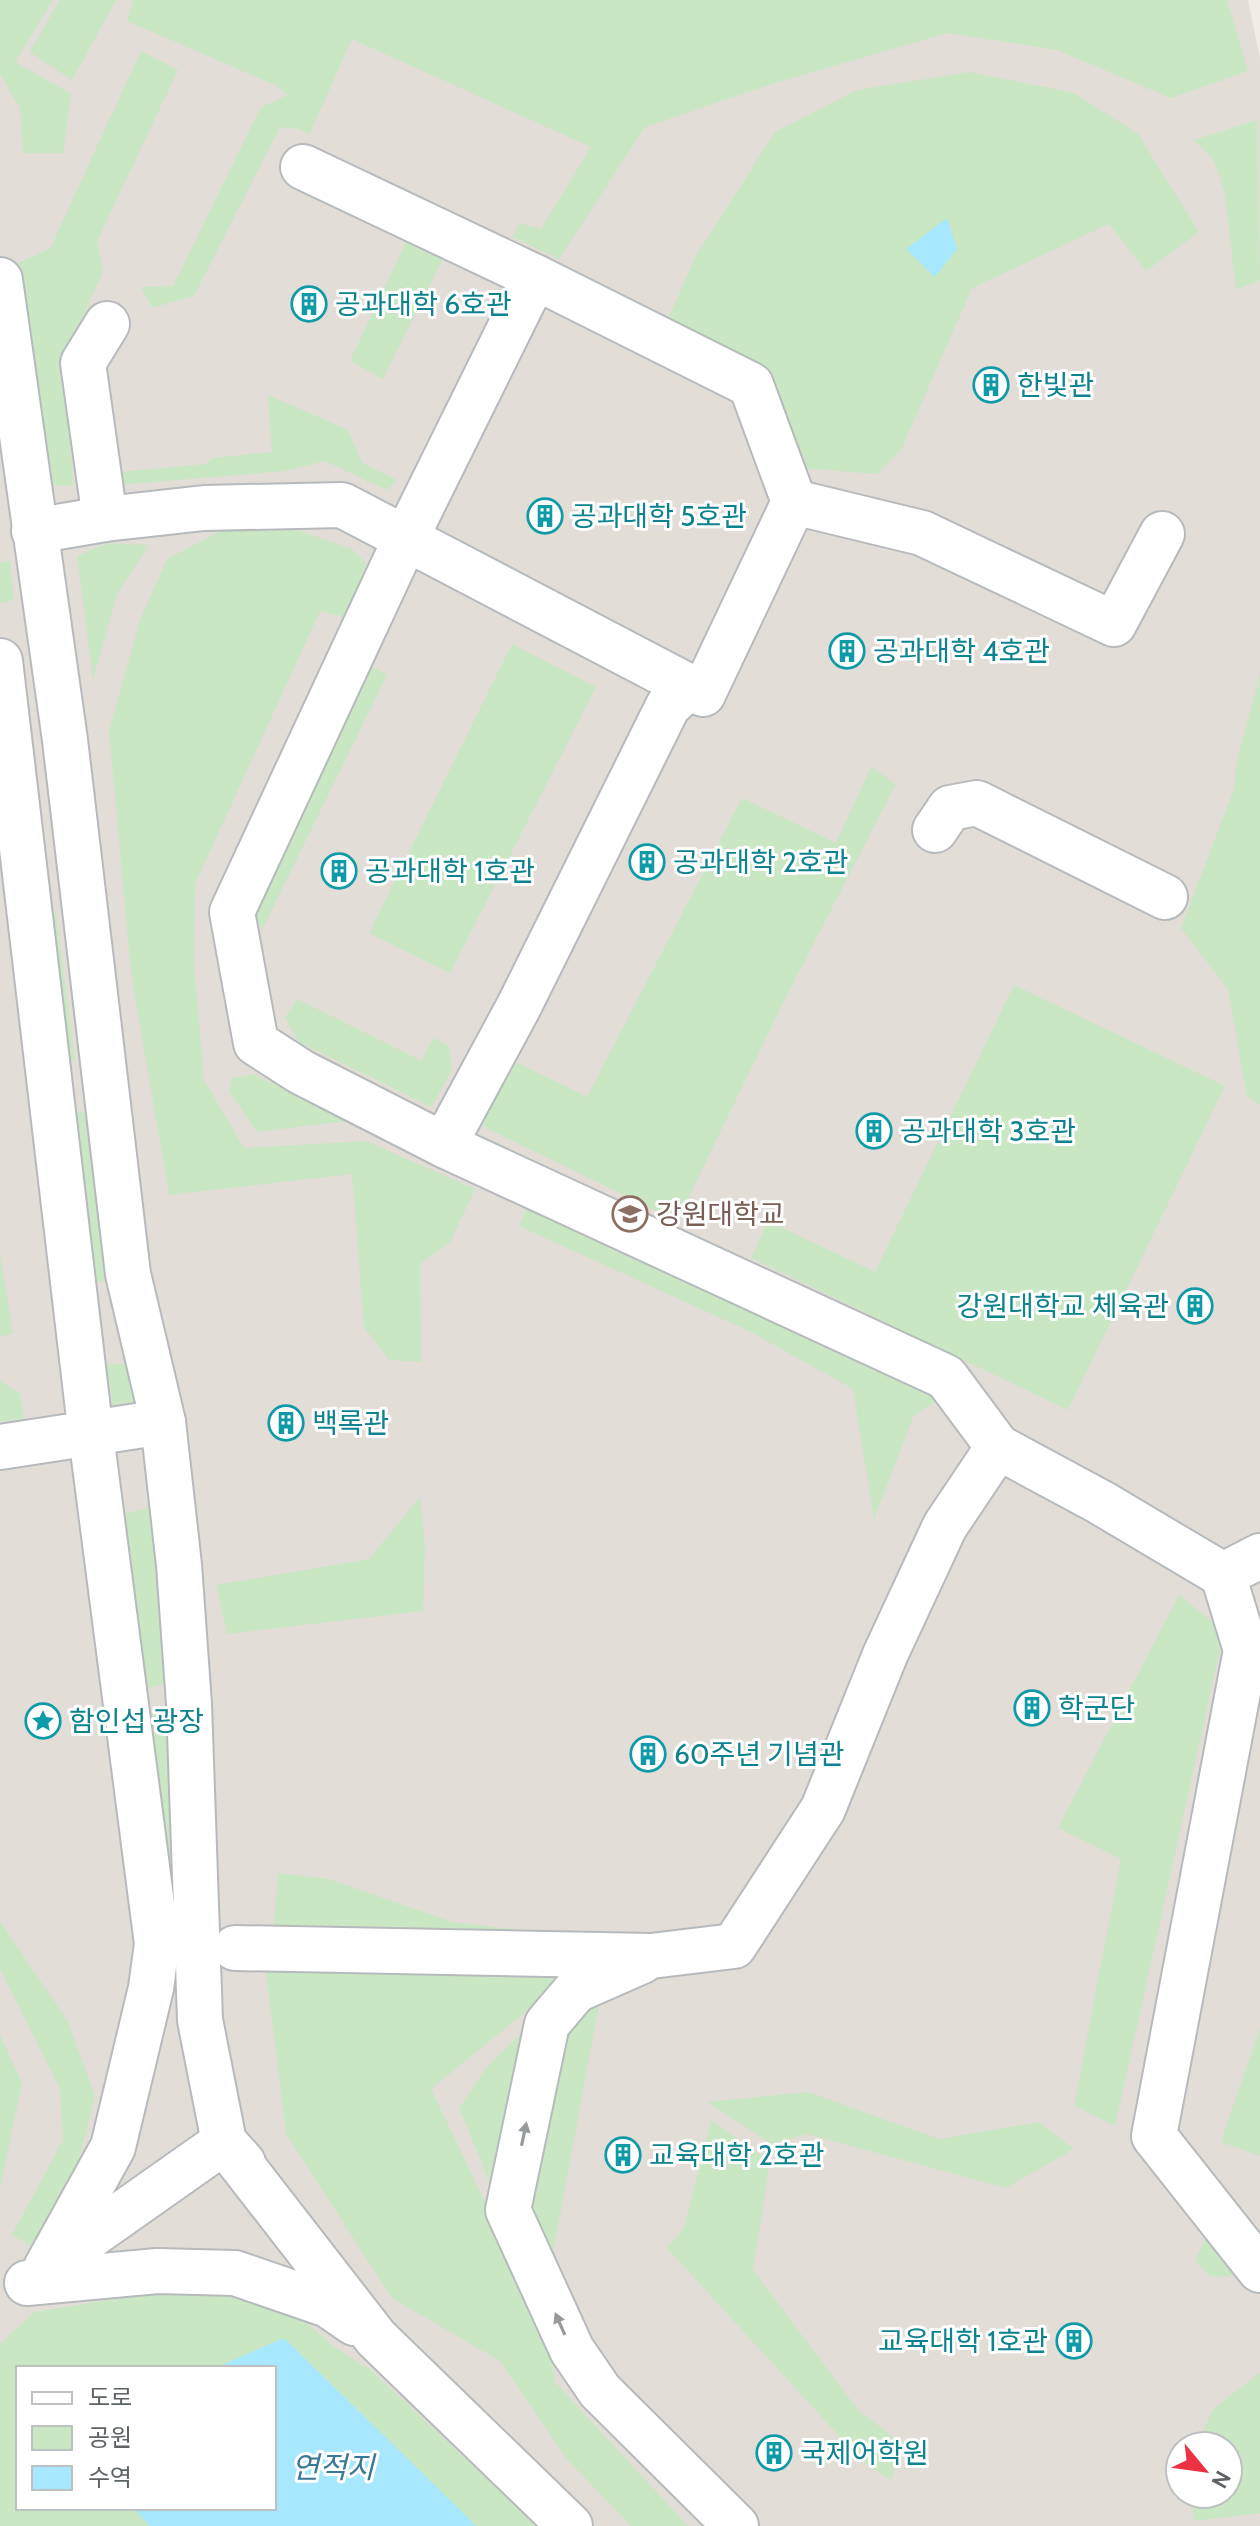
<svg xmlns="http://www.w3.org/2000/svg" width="1260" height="2526" viewBox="0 0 1260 2526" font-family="Cabin,'Noto Sans KR',sans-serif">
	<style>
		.education { fill: #e2ddd7; fill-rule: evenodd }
		.green { fill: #c9e7c3; fill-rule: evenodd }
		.water { fill: #a7e8ff }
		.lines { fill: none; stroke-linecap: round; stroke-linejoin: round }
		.minor-casing { stroke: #b6babd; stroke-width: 48 }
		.minor { stroke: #fff; stroke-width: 44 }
		.oneway { fill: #969a9c }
		.labels { text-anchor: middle; stroke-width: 6; stroke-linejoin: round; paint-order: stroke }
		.culture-label { font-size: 28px; fill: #0d838f; stroke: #fff; text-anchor: start }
		.education-label { font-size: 28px; fill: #785e54; stroke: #fff; text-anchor: start }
		.water-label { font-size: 30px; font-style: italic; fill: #3a7898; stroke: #fff }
	</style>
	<rect width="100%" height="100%" fill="#f0ece6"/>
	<path class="education" d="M 0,0 L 1248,0 L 1260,59 L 1260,2526 L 0,2526 ZM 18,2368 L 274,2368 L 274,2508 L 18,2508 ZM 1180,2446 L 1228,2446 L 1228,2494 L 1180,2494 Z"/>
	<g class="green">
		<path d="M 0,0 L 53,0 L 15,62 L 71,94 L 63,153 L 23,153 L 20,108 L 0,74 Z"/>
		<path d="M 60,0 L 116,0 L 72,80 L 30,52 Z"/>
		<path d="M 133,0 L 1227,0 L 1248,71 L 1171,98 L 1057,50 L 948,33 L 778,82 L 645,127 L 559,259 L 512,237 L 520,223 L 541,229 L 591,147 L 352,39 L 309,135 L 300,129 L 280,127 L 194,296 L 152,308 L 141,287 L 173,286 L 261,107 L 288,95 L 275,85 L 127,21 Z"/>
		<path d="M 141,51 L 178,70 L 97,241 L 103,271 L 65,359 L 73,486 L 36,484 L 2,270 L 50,249 Z"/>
		<path d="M 970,72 L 1074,93 L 1138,134 L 1199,232 L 1146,271 L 1109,224 L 972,288 L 901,450 L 877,474 L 800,468 L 665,325 L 696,256 L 775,132 L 857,90 Z"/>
		<path d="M 1257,120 L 1260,280 L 1236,290 L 1225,194 L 1213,158 L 1194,140 Z"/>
		<path d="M 406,242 L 443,259 L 383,379 L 350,361 Z"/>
		<path d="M 268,395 L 348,430 L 362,463 L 397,480 L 387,490 L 325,461 L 285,471 L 117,485 L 108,473 L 206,464 L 212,458 L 272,452 Z"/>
		<path d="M 291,528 L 352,549 L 367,564 L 368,586 L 349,619 L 320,611 L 195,884 L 194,966 L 204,1080 L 244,1148 L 366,1141 L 475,1189 L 450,1242 L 420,1264 L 421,1362 L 389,1360 L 364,1327 L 352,1174 L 169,1195 L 131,973 L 109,731 L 140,620 L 167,559 L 219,532 Z"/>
		<path d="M 107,543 L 149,545 L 117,594 L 93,680 L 77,556 Z"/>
		<path d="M 10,560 L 14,600 L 0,603 L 0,563 Z"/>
		<path d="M 512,644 L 596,687 L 450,973 L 369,933 Z"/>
		<path d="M 367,664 L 387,675 L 263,928 L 249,916 Z"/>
		<path d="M 1260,674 L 1260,1105 L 1247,1096 L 1228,989 L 1181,928 L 1234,789 L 1236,764 Z"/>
		<path d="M 871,767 L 896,784 L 783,1003 L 677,1221 L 460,1115 L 493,1051 L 587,1097 L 742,798 L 836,843 Z"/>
		<path d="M 56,911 L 75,1061 L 58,1063 L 38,914 Z"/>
		<path d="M 1014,985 L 1225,1086 L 1068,1410 L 751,1258 L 768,1221 L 875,1272 Z"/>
		<path d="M 297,999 L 422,1061 L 433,1038 L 449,1046 L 452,1070 L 431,1107 L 299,1042 L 285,1018 Z"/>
		<path d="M 253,1074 L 347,1121 L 257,1132 L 229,1091 L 232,1078 Z"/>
		<path d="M 68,1112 L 87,1112 L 115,1279 L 92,1283 Z"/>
		<path d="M 528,1205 L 940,1399 L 914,1415 L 874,1519 L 853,1389 L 749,1331 L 519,1226 Z"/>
		<path d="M 0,1254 L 13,1334 L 0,1336 Z"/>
		<path d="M 133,1363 L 141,1415 L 115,1422 L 107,1365 Z"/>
		<path d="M 0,1381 L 20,1393 L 24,1419 L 0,1422 Z"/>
		<path d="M 420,1497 L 425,1548 L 423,1611 L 227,1634 L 216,1585 L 369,1559 Z"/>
		<path d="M 150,1508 L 169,1683 L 142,1690 L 122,1514 Z"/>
		<path d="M 1179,1595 L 1224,1631 L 1115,2126 L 1074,2106 L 1121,1859 L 1058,1828 Z"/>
		<path d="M 171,1712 L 191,1892 L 166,1897 L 146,1715 Z"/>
		<path d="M 278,1873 L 328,1879 L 453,1922 L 528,1931 L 273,1929 Z"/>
		<path d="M 0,1921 L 68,2022 L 95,2096 L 75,2176 L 36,2249 L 12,2235 L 63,2140 L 60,2089 L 0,1969 Z"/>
		<path d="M 264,1958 L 578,1969 L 431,2089 L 546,2330 L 555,2382 L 688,2526 L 631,2526 L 566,2458 L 500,2361 L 392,2298 L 286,2134 Z"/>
		<path d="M 600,1999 L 551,2264 L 492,2187 L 459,2108 L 485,2069 L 547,2008 Z"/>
		<path d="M 1260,2028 L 1260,2156 L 1221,2142 Z"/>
		<path d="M 0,2035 L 22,2083 L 0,2189 Z"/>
		<path d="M 808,2092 L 939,2139 L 1039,2122 L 1074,2149 L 1006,2188 L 807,2134 L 772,2144 L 707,2102 Z"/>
		<path d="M 711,2120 L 770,2162 L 753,2270 L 859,2411 L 903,2444 L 891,2480 L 862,2461 L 667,2248 L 684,2228 Z"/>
		<path d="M 1224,2239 L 1236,2253 L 1231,2276 L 1211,2277 L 1195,2261 L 1205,2240 Z"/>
		<path d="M 166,2291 L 240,2297 L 297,2314 L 333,2346 L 371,2370 L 537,2526 L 0,2526 L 0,2344 L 34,2312 ZM 18,2368 L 274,2368 L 274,2508 L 18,2508 Z"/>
		<path d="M 1260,2373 L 1260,2513 L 1194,2521 L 1191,2494 L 1228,2494 L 1228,2446 L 1196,2446 L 1214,2408 Z"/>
	</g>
	<g class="water">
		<path d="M 947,218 L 957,249 L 935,277 L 906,249 Z"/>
		<path d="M 284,2338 L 458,2508 L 476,2526 L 150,2526 L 133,2508 L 274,2508 L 274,2368 L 215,2368 Z"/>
	</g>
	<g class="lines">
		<defs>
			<g id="minor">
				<path d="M 535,277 L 405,540 L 232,912 L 256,1043 L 301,1072 L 444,1145 L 946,1377 L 998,1447 L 1100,1502 L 1223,1575 L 1246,1650 L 1154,2136 L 1260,2270"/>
				<path d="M 0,280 L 65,740 L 128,1274 L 163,1422 L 179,1565 L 189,1704 L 200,2020 L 224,2142 L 376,2338 L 570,2526"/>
				<path d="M 794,502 L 922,533 L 1114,624 L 1162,534"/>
				<path d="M 105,519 L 83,363 L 107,324"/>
				<path d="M 34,531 L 105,519 L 204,508 L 342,505 L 703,694 L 794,502 L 751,385 L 535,277 L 303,167"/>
				<path d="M 0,661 L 91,1435 L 157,1944 L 151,1988 L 113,2147 L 46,2268"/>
				<path d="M 935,830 L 950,808 L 977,803 L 1165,897"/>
				<path d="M 444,1145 L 519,1006 L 668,706 L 689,687"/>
				<path d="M 0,1447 L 163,1422"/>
				<path d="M 1223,1575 L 1260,1556"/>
				<path d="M 235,1948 L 651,1956 L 734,1946 L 823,1809 L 885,1655 L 945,1526 L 998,1447"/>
				<path d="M 642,1961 L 576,1990 L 547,2024 L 508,2210 L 572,2350 L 600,2391 L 736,2526"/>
				<path d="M 55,2261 L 224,2142 L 243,2163"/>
				<path d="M 27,2283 L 157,2271 L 235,2273 L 328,2305 L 354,2323"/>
			</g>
		</defs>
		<use href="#minor" class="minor-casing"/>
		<use href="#minor" class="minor"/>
	</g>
	<defs><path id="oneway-solid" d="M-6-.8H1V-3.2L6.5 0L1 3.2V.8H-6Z" transform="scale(2)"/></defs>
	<g class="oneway">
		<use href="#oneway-solid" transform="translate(524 2134) rotate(-78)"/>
		<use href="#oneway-solid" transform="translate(560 2324) rotate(-114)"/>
	</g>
	<defs>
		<symbol id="building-ring" viewBox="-11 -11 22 22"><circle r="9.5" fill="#fff" stroke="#0f9aa8" stroke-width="1.5"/><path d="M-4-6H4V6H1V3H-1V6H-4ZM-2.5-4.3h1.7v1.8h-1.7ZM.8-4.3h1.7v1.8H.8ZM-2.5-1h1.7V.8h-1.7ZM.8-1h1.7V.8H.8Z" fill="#0f9aa8"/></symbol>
		<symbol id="university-ring" viewBox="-11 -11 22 22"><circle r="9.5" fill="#fff" stroke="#8d6e63" stroke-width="1.5"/><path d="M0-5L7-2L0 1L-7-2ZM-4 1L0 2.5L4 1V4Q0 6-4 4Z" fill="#8d6e63"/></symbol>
		<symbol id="sight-ring" viewBox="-11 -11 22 22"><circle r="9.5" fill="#fff" stroke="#0f9aa8" stroke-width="1.5"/><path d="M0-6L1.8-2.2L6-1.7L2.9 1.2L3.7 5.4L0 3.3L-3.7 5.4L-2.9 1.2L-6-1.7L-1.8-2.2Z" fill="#0f9aa8"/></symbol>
	</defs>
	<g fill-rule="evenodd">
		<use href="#building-ring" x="289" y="284" width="40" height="40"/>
		<use href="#building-ring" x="971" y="365" width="40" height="40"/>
		<use href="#building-ring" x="525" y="496" width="40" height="40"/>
		<use href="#building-ring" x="827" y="631" width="40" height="40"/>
		<use href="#building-ring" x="627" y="842" width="40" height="40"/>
		<use href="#building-ring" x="319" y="851" width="40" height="40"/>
		<use href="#building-ring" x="854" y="1111" width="40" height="40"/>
		<use href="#university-ring" x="610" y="1194" width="40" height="40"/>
		<use href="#building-ring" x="1175" y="1286" width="40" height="40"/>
		<use href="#building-ring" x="266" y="1403" width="40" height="40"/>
		<use href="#building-ring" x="1012" y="1688" width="40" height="40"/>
		<use href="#sight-ring" x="23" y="1701" width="40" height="40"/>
		<use href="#building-ring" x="628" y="1734" width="40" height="40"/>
		<use href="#building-ring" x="603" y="2135" width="40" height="40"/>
		<use href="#building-ring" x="1054" y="2321" width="40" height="40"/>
		<use href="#building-ring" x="754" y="2433" width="40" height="40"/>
	</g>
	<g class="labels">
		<g class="culture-label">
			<text x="335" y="314">공과대학 6호관</text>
			<text x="1017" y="395">한빛관</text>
			<text x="571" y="526">공과대학 5호관</text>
			<text x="873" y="661">공과대학 4호관</text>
			<text x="673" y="872">공과대학 2호관</text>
			<text x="365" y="881">공과대학 1호관</text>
			<text x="900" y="1141">공과대학 3호관</text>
			<text x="1169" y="1316" text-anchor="end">강원대학교 체육관</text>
			<text x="312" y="1433">백록관</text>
			<text x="1058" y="1718">학군단</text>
			<text x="69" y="1731">함인섭 광장</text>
			<text x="674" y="1764">60주년 기념관</text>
			<text x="649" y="2165">교육대학 2호관</text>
			<text x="1048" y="2351" text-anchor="end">교육대학 1호관</text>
			<text x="800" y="2463">국제어학원</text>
		</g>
		<g class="education-label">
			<text x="656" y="1224">강원대학교</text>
		</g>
		<g class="water-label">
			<text x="333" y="2478">연적지</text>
		</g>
	</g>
	<rect x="16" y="2366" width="260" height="144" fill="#ffffff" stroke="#bec1c2" stroke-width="2"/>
	<rect x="32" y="2392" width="40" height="12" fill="#ffffff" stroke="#bec1c2" stroke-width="2"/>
	<text x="88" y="2406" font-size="24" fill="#5d6366">도로</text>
	<rect x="32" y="2426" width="40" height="24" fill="#c9e7c3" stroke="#bec1c2" stroke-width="2"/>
	<text x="88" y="2446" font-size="24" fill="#5d6366">공원</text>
	<rect x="32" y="2466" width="40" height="24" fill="#a7e8ff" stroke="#bec1c2" stroke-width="2"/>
	<text x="88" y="2486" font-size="24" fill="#5d6366">수역</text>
	<g transform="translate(1204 2470) rotate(119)"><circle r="38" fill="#ffffff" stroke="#bec1c2" stroke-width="2"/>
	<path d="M0-6L14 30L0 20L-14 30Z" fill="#eb3143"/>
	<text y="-12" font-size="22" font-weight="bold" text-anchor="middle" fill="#5d6366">N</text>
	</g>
</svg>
